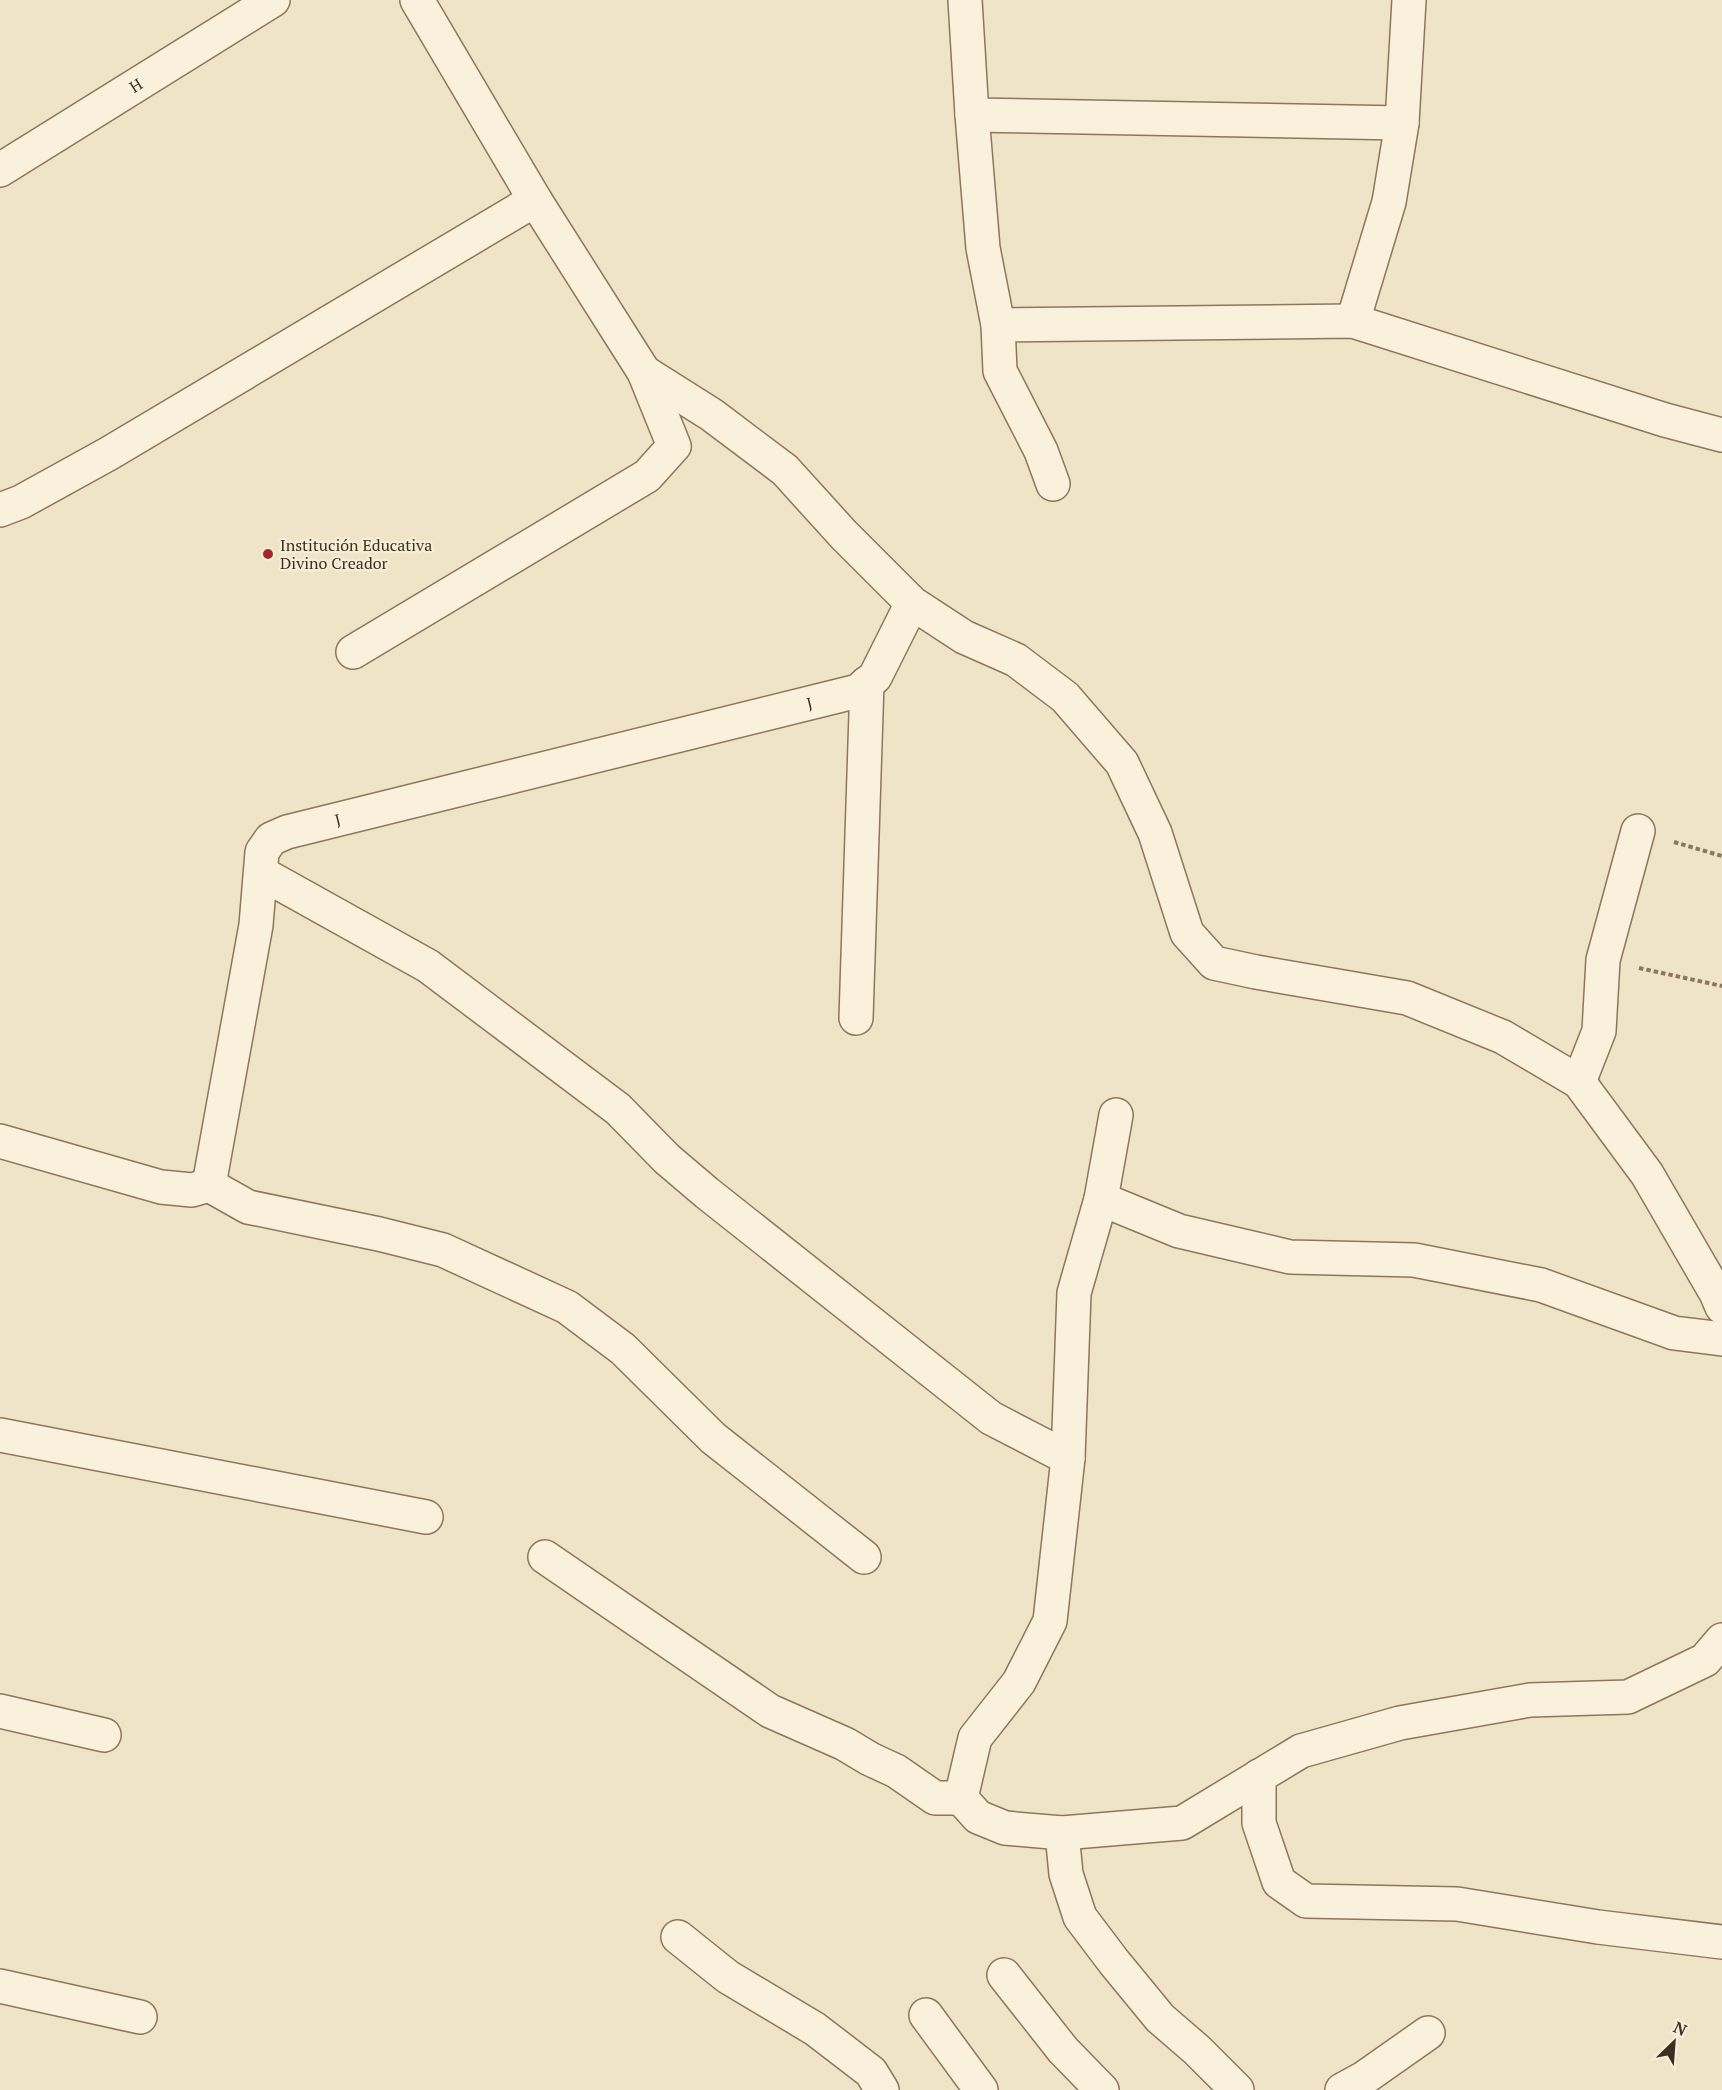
<svg xmlns="http://www.w3.org/2000/svg" width="1722" height="2090" viewBox="0 0 1722 2090" font-family="'PT Serif',serif">
	<style>
		.lines { fill: none; stroke-linecap: round; stroke-linejoin: round }
		.street-casing { stroke: #8d765c; stroke-width: 36 }
		.path { stroke: #8d765c; stroke-width: 4; stroke-dasharray: 4.5 3; stroke-linecap: butt }
		.street { stroke: #faf1dc; stroke-width: 33 }
		.poi-dot { fill: #9e2a2b; stroke: #f7eed8; stroke-width: 2 }
		.labels { text-anchor: middle; stroke-width: 4.5; stroke-linejoin: round; paint-order: stroke }
		.street-label { font-size: 16px; fill: #3d2e20; stroke: #f7eed8 }
		.poi-label { font-size: 16px; fill: #3d2e20; stroke: #f7eed8; text-anchor: start }
	</style>
	<rect width="100%" height="100%" fill="#f0e4c8"/>
	<g class="lines">
		<defs>
			<g id="street">
				<path d="M 965,0 L 972,115 L 983,248 L 998,325 L 1000,371 L 1041,451 L 1053,484"/>
				<path d="M 972,115 L 1402,123"/>
				<path id="s1" d="M 0,170 L 273,0"/>
				<path d="M 1353,321 L 1389,202 L 1402,123 L 1409,0"/>
				<path d="M 998,325 L 1353,321 L 1665,420 L 1722,435"/>
				<path d="M 644,372 L 712,415 L 785,470 L 843,534 L 912,603 L 964,637 L 1016,660 L 1065,697 L 1122,763 L 1155,833 L 1187,933 L 1214,963 L 1256,972 L 1407,998 L 1503,1037 L 1579,1082 L 1647,1174 L 1716,1293 L 1722,1307"/>
				<path d="M 0,510 L 21,502 L 108,454 L 535,200"/>
				<path d="M 353,652 L 647,476 L 674,446 L 644,372 L 535,200 L 417,0"/>
				<path d="M 261,873 L 428,966 L 618,1109 L 667,1159 L 707,1193 L 991,1418 L 1068,1458"/>
				<path d="M 856,1018 L 867,683"/>
				<path d="M 1579,1082 L 1599,1031 L 1603,960 L 1638,831"/>
				<path d="M 1116,1115 L 1101,1199 L 1074,1293 L 1068,1458 L 1050,1621 L 1019,1682 L 975,1738 L 961,1798 L 978,1817 L 1005,1828 L 1062,1833 L 1182,1823 L 1301,1751 L 1400,1723 L 1530,1700 L 1628,1697 L 1705,1660 L 1722,1640"/>
				<path d="M 0,1141 L 161,1187 L 192,1190 L 209,1185"/>
				<path id="s2" d="M 209,1185 L 256,925 L 262,852 L 271,839 L 287,832 L 858,691 L 875,677 L 912,603"/>
				<path d="M 209,1185 L 248,1207 L 379,1234 L 443,1250 L 567,1307 L 623,1349 L 713,1438 L 864,1557"/>
				<path d="M 1101,1199 L 1179,1231 L 1290,1257 L 1414,1260 L 1541,1285 L 1674,1333 L 1722,1339"/>
				<path d="M 0,1435 L 426,1517"/>
				<path d="M 545,1557 L 770,1711 L 845,1744 L 870,1759 L 896,1771 L 935,1798 L 961,1798"/>
				<path d="M 0,1711 L 104,1735"/>
				<path d="M 1259,1776 L 1259,1823 L 1279,1882 L 1306,1901 L 1457,1904 L 1598,1927 L 1722,1942"/>
				<path d="M 1062,1833 L 1066,1874 L 1080,1917 L 1114,1962 L 1160,2018 L 1197,2050 L 1237,2090"/>
				<path d="M 678,1937 L 728,1977 L 815,2029 L 871,2072 L 882,2090"/>
				<path d="M 1004,1975 L 1063,2050 L 1102,2090"/>
				<path d="M 0,1986 L 140,2017"/>
				<path d="M 926,2015 L 981,2090"/>
				<path d="M 1342,2090 L 1364,2078 L 1428,2033"/>
			</g>
		</defs>
		<use href="#street" class="street-casing"/>
		<g class="path">
			<path d="M 1674,842 L 1722,856"/>
			<path d="M 1639,968 L 1722,986"/>
		</g>
		<use href="#street" class="street"/>
	</g>
	<circle class="poi-dot" cx="268" cy="554" r="6"/>
	<g class="labels">
		<g class="street-label">
			<text dy="6" stroke="none"><textPath href="#s1" startOffset="160">H</textPath></text>
			<text dy="6" stroke="none"><textPath href="#s2" startOffset="909">J</textPath></text>
			<text dy="6" stroke="none"><textPath href="#s2" startOffset="423">J</textPath></text>
		</g>
		<g class="poi-label">
			<text x="280" y="551">Institución Educativa<tspan x="280" dy="18">Divino Creador</tspan></text>
		</g>
	</g>
	<g transform="translate(1674 2042) rotate(25)" stroke="#f7eed8" stroke-width="4.5" paint-order="stroke">
	<path d="M0-4.5L10 22L0 15L-10 22Z" fill="#3d2e20"/>
	<text y="-9" font-size="16" font-weight="bold" text-anchor="middle" fill="#3d2e20">N</text>
	</g>
</svg>
